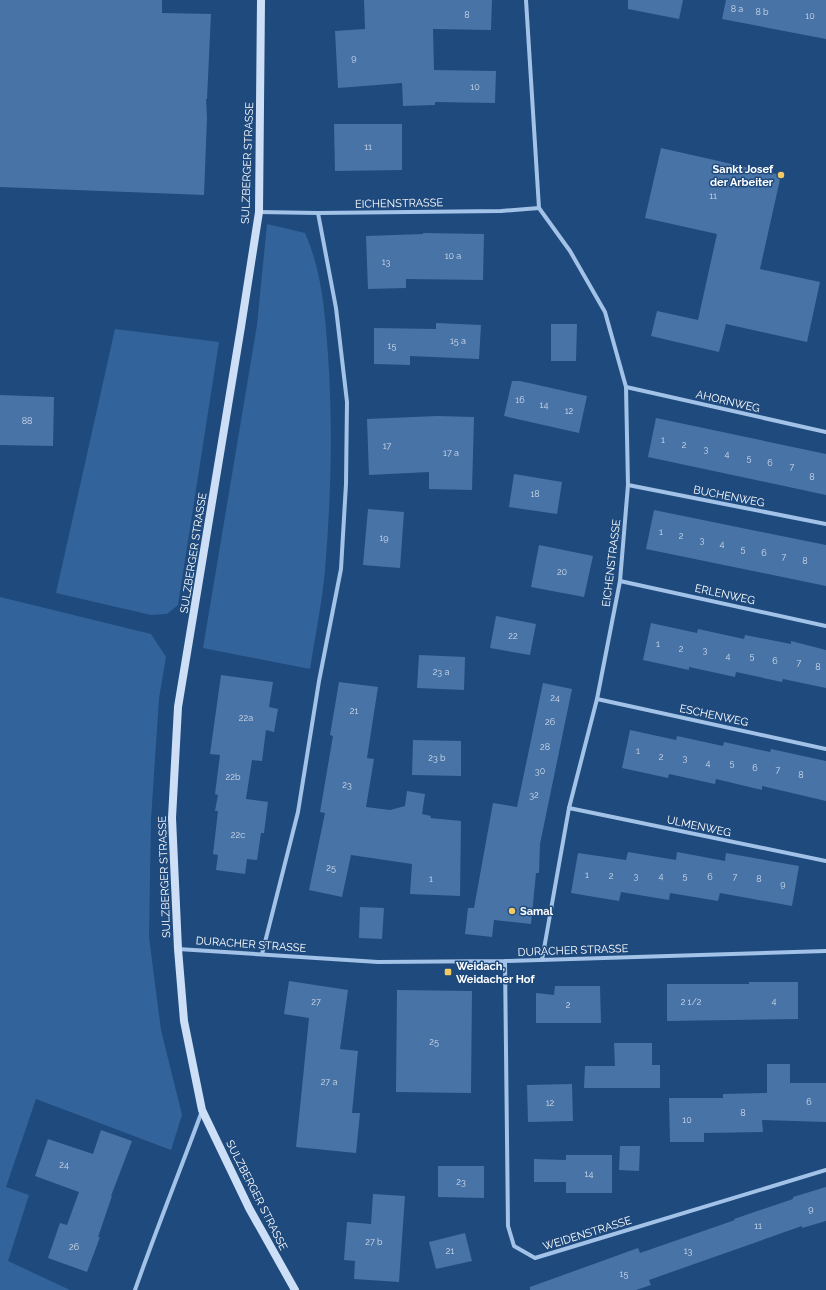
<svg xmlns="http://www.w3.org/2000/svg" width="826" height="1290" viewBox="0 0 826 1290" font-family="Raleway,sans-serif">
	<style>
		.green { fill: #32639b }
		.building { fill: #4873a7 }
		.lines { fill: none; stroke-linecap: round; stroke-linejoin: round }
		.street { stroke: #a2c2e7; stroke-width: 4 }
		.secondary { stroke: #cddff6; stroke-width: 8 }
		.poi-dot { fill: #f5c962; stroke: #1f4a7d; stroke-width: 1.5 }
		.labels { text-anchor: middle; stroke-width: 3; stroke-linejoin: round; paint-order: stroke }
		.number-label { font-size: 9px; fill: #d1dce9 }
		.street-label { font-size: 11px; fill: #fff; stroke: #1f4a7d }
		.poi-label { font-size: 11px; font-weight: bold; fill: #fff; stroke: #1f4a7d; text-anchor: start }
	</style>
	<rect width="100%" height="100%" fill="#1f4a7d"/>
	<g class="green">
		<path d="M 267,224 L 305,233 C 322,271 325,313 328,355 C 333,426 331,499 325,570 C 322,603 315,637 310,669 L 203,648 L 257,325 Z"/>
		<path d="M 115,329 L 219,342 L 178,605 L 167,614 L 151,615 L 56,593 Z"/>
		<path d="M 0,597 L 151,634 L 166,657 L 159,698 L 151,820 L 149,937 L 161,1030 L 182,1115 L 171,1150 L 36,1099 L 6,1187 L 29,1195 L 8,1261 L 70,1290 L 0,1290 Z"/>
	</g>
	<g class="building">
		<path d="M 0,0 L 162,0 L 162,13 L 211,14 L 207,99 L 206,99 L 207,117 L 204,195 L 0,187 Z"/>
		<path d="M 364,0 L 492,0 L 491,30 L 433,29 L 434,70 L 496,71 L 495,103 L 435,102 L 435,105 L 403,106 L 402,83 L 338,88 L 335,31 L 365,29 Z"/>
		<path d="M 628,0 L 683,0 L 679,19 L 628,9 Z"/>
		<path d="M 726,0 L 826,0 L 826,39 L 722,19 Z"/>
		<path d="M 334,124 L 402,124 L 402,170 L 335,171 Z"/>
		<path d="M 661,148 L 781,175 L 760,269 L 820,282 L 807,342 L 726,324 L 719,352 L 651,336 L 657,311 L 698,320 L 717,234 L 645,218 Z"/>
		<path d="M 423,233 L 484,234 L 483,280 L 406,279 L 406,288 L 368,289 L 366,236 L 423,234 Z"/>
		<path d="M 436,323 L 481,325 L 479,359 L 410,356 L 410,365 L 374,364 L 374,328 L 436,329 Z"/>
		<path d="M 551,324 L 577,324 L 576,361 L 551,361 Z"/>
		<path d="M 512,381 L 520,381 L 587,396 L 579,433 L 504,416 Z"/>
		<path d="M 0,395 L 54,397 L 53,446 L 0,445 Z"/>
		<path d="M 437,416 L 474,417 L 472,490 L 429,489 L 429,472 L 369,475 L 367,419 Z"/>
		<path d="M 656,418 L 826,454 L 826,495 L 648,457 Z"/>
		<path d="M 514,474 L 562,482 L 557,514 L 509,507 Z"/>
		<path d="M 368,509 L 404,512 L 400,568 L 363,565 Z"/>
		<path d="M 654,510 L 826,545 L 826,586 L 646,549 Z"/>
		<path d="M 539,545 L 593,556 L 584,597 L 531,587 Z"/>
		<path d="M 496,616 L 536,624 L 530,655 L 490,648 Z"/>
		<path d="M 651,623 L 697,633 L 698,629 L 744,639 L 745,635 L 791,644 L 791,641 L 826,650 L 826,688 L 783,679 L 782,682 L 736,672 L 735,677 L 689,667 L 689,670 L 643,660 Z"/>
		<path d="M 419,655 L 465,657 L 464,690 L 417,688 Z"/>
		<path d="M 221,675 L 273,682 L 269,707 L 278,709 L 274,732 L 266,730 L 262,761 L 252,760 L 246,799 L 268,802 L 264,833 L 261,833 L 257,860 L 247,859 L 245,874 L 216,870 L 218,855 L 213,854 L 218,811 L 215,811 L 218,795 L 215,794 L 220,755 L 210,754 Z"/>
		<path d="M 339,682 L 378,687 L 367,758 L 374,759 L 366,807 L 390,810 L 405,806 L 407,791 L 425,794 L 422,814 L 431,816 L 430,818 L 461,821 L 460,896 L 410,894 L 412,864 L 351,855 L 342,897 L 309,890 L 325,813 L 320,812 L 333,736 L 330,735 Z"/>
		<path d="M 543,683 L 572,689 L 540,844 L 539,873 L 536,873 L 531,924 L 494,920 L 492,937 L 465,934 L 468,908 L 474,908 L 493,803 L 517,807 Z"/>
		<path d="M 630,730 L 676,740 L 677,736 L 723,746 L 724,742 L 770,752 L 771,749 L 826,761 L 826,801 L 762,786 L 762,790 L 716,779 L 715,784 L 669,774 L 668,778 L 622,768 Z"/>
		<path d="M 413,740 L 461,741 L 461,776 L 412,775 Z"/>
		<path d="M 628,852 L 676,860 L 677,852 L 725,861 L 726,853 L 799,866 L 792,906 L 720,893 L 718,901 L 670,893 L 669,900 L 621,892 L 619,901 L 571,893 L 578,853 L 626,860 Z"/>
		<path d="M 360,907 L 384,908 L 382,939 L 359,938 Z"/>
		<path d="M 289,981 L 348,990 L 340,1049 L 358,1051 L 352,1113 L 360,1113 L 356,1153 L 296,1147 L 309,1018 L 284,1014 Z"/>
		<path d="M 749,982 L 798,982 L 798,1019 L 667,1021 L 667,984 L 749,984 Z"/>
		<path d="M 555,986 L 600,986 L 601,1023 L 536,1023 L 536,993 L 554,995 Z"/>
		<path d="M 397,990 L 472,991 L 471,1093 L 396,1092 Z"/>
		<path d="M 614,1043 L 652,1043 L 652,1065 L 660,1065 L 660,1088 L 584,1088 L 585,1066 L 615,1066 Z"/>
		<path d="M 767,1064 L 790,1064 L 790,1083 L 826,1083 L 826,1122 L 762,1120 L 763,1132 L 704,1133 L 704,1142 L 670,1142 L 669,1098 L 723,1098 L 723,1094 L 767,1093 Z"/>
		<path d="M 572,1084 L 573,1121 L 528,1122 L 527,1085 Z"/>
		<path d="M 101,1130 L 132,1141 L 111,1196 L 112,1196 L 98,1237 L 100,1237 L 87,1272 L 48,1258 L 60,1223 L 67,1225 L 79,1192 L 35,1176 L 48,1139 L 93,1154 Z"/>
		<path d="M 620,1146 L 640,1146 L 639,1171 L 619,1170 Z"/>
		<path d="M 566,1155 L 612,1155 L 612,1193 L 566,1193 L 566,1182 L 534,1182 L 534,1159 L 566,1160 Z"/>
		<path d="M 438,1166 L 484,1166 L 484,1198 L 438,1197 Z"/>
		<path d="M 826,1187 L 826,1221 L 802,1228 L 802,1226 L 649,1280 L 651,1285 L 636,1290 L 530,1290 L 530,1287 L 638,1248 L 640,1253 L 735,1220 L 734,1219 L 793,1199 L 793,1197 Z"/>
		<path d="M 373,1194 L 405,1196 L 399,1282 L 354,1279 L 355,1261 L 344,1260 L 347,1222 L 371,1224 Z"/>
		<path d="M 465,1233 L 472,1261 L 436,1269 L 429,1242 Z"/>
	</g>
	<g class="lines">
		<g class="street">
			<path d="M 526,0 L 539,208 L 570,251 L 605,312 L 626,387 L 628,485 L 620,581 L 597,699 L 569,808 L 542,960"/>
			<path d="M 259,212 L 318,213 L 501,211 L 539,208"/>
			<path d="M 626,387 L 826,432"/>
			<path d="M 628,485 L 826,524"/>
			<path d="M 620,581 L 826,626"/>
			<path d="M 597,699 L 826,749"/>
			<path d="M 569,808 L 826,861"/>
			<path d="M 178,949 L 378,962 L 505,961 L 826,951"/>
			<path d="M 262,954 L 298,812 L 319,681 L 341,569 L 346,484 L 347,402 L 336,308 L 318,213"/>
			<path d="M 505,961 L 508,1226 L 514,1246 L 535,1258 L 826,1170"/>
			<path d="M 135,1290 C 156,1230 180,1171 202,1111"/>
		</g>
		<path class="secondary" d="M 261,0 L 259,212 L 241,327 L 178,707 L 172,818 L 178,949 L 184,1021 L 202,1110 L 249,1208 L 295,1290"/>
	</g>
	<g class="poi-dot">
		<circle cx="781" cy="175" r="4"/>
		<circle cx="512" cy="911" r="4"/>
		<rect x="444" y="968" width="8" height="8" rx="2"/>
	</g>
	<g class="labels">
		<g class="number-label">
			<text x="737" y="12">8 a</text>
			<text x="762" y="15">8 b</text>
			<text x="467" y="18">8</text>
			<text x="810" y="19">10</text>
			<text x="354" y="61">9</text>
			<text x="475" y="90">10</text>
			<text x="368" y="150">11</text>
			<text x="713" y="199">11</text>
			<text x="453" y="259">10 a</text>
			<text x="386" y="265">13</text>
			<text x="458" y="344">15 a</text>
			<text x="392" y="349">15</text>
			<text x="520" y="403">16</text>
			<text x="544" y="408">14</text>
			<text x="569" y="414">12</text>
			<text x="27" y="424">88</text>
			<text x="663" y="443">1</text>
			<text x="684" y="448">2</text>
			<text x="387" y="449">17</text>
			<text x="706" y="452">3</text>
			<text x="451" y="456">17 a</text>
			<text x="727" y="457">4</text>
			<text x="749" y="461">5</text>
			<text x="770" y="466">6</text>
			<text x="792" y="470">7</text>
			<text x="812" y="480">8</text>
			<text x="535" y="497">18</text>
			<text x="661" y="535">1</text>
			<text x="681" y="539">2</text>
			<text x="384" y="541">19</text>
			<text x="702" y="543">3</text>
			<text x="722" y="547">4</text>
			<text x="743" y="552">5</text>
			<text x="764" y="556">6</text>
			<text x="784" y="560">7</text>
			<text x="805" y="564">8</text>
			<text x="562" y="575">20</text>
			<text x="513" y="639">22</text>
			<text x="658" y="647">1</text>
			<text x="681" y="652">2</text>
			<text x="705" y="653">3</text>
			<text x="728" y="659">4</text>
			<text x="752" y="659">5</text>
			<text x="775" y="664">6</text>
			<text x="799" y="666">7</text>
			<text x="818" y="670">8</text>
			<text x="441" y="675">23 a</text>
			<text x="555" y="701">24</text>
			<text x="354" y="714">21</text>
			<text x="246" y="721">22a</text>
			<text x="550" y="725">26</text>
			<text x="545" y="750">28</text>
			<text x="638" y="754">1</text>
			<text x="661" y="760">2</text>
			<text x="437" y="761">23 b</text>
			<text x="685" y="761">3</text>
			<text x="708" y="766">4</text>
			<text x="732" y="766">5</text>
			<text x="755" y="771">6</text>
			<text x="778" y="773">7</text>
			<text x="540" y="774">30</text>
			<text x="801" y="778">8</text>
			<text x="233" y="780">22b</text>
			<text x="347" y="788">23</text>
			<text x="534" y="798">32</text>
			<text x="238" y="838">22c</text>
			<text x="331" y="871">25</text>
			<text x="587" y="878">1</text>
			<text x="611" y="879">2</text>
			<text x="636" y="879">3</text>
			<text x="661" y="879">4</text>
			<text x="685" y="879">5</text>
			<text x="710" y="880">6</text>
			<text x="735" y="880">7</text>
			<text x="431" y="882">1</text>
			<text x="759" y="882">8</text>
			<text x="783" y="887">9</text>
			<text x="774" y="1004">4</text>
			<text x="316" y="1005">27</text>
			<text x="691" y="1005">2 1/2</text>
			<text x="568" y="1008">2</text>
			<text x="434" y="1045">25</text>
			<text x="329" y="1085">27 a</text>
			<text x="809" y="1105">6</text>
			<text x="550" y="1106">12</text>
			<text x="743" y="1116">8</text>
			<text x="687" y="1123">10</text>
			<text x="64" y="1168">24</text>
			<text x="589" y="1177">14</text>
			<text x="461" y="1185">23</text>
			<text x="811" y="1212">9</text>
			<text x="758" y="1229">11</text>
			<text x="374" y="1245">27 b</text>
			<text x="74" y="1250">26</text>
			<text x="450" y="1254">21</text>
			<text x="688" y="1254">13</text>
			<text x="624" y="1277">15</text>
		</g>
		<g class="street-label">
			<text transform="translate(247 163) rotate(-88)" y="4">SULZBERGER STRASSE</text>
			<text transform="translate(399 203) rotate(-1)" y="4">EICHENSTRASSE</text>
			<text transform="translate(728 401) rotate(13)" y="4">AHORNWEG</text>
			<text transform="translate(729 496) rotate(11)" y="4">BUCHENWEG</text>
			<text transform="translate(193 553) rotate(-81)" y="4">SULZBERGER STRASSE</text>
			<text transform="translate(611 563) rotate(-83)" y="4">EICHENSTRASSE</text>
			<text transform="translate(725 594) rotate(12)" y="4">ERLENWEG</text>
			<text transform="translate(714 715) rotate(12)" y="4">ESCHENWEG</text>
			<text transform="translate(699 826) rotate(12)" y="4">ULMENWEG</text>
			<text transform="translate(164 877) rotate(-92)" y="4">SULZBERGER STRASSE</text>
			<text transform="translate(251 944) rotate(4)" y="4">DURACHER STRASSE</text>
			<text transform="translate(573 950) rotate(-2)" y="4">DURACHER STRASSE</text>
			<text transform="translate(257 1195) rotate(63)" y="4">SULZBERGER STRASSE</text>
			<text transform="translate(587 1233) rotate(-17)" y="4">WEIDENSTRASSE</text>
		</g>
		<g class="poi-label">
			<text x="773" y="173" text-anchor="end">Sankt Josef<tspan x="773" dy="13">der Arbeiter</tspan></text>
			<text x="520" y="915">Samal</text>
			<text x="456" y="970">Weidach,<tspan x="456" dy="13">Weidacher Hof</tspan></text>
		</g>
	</g>
</svg>
